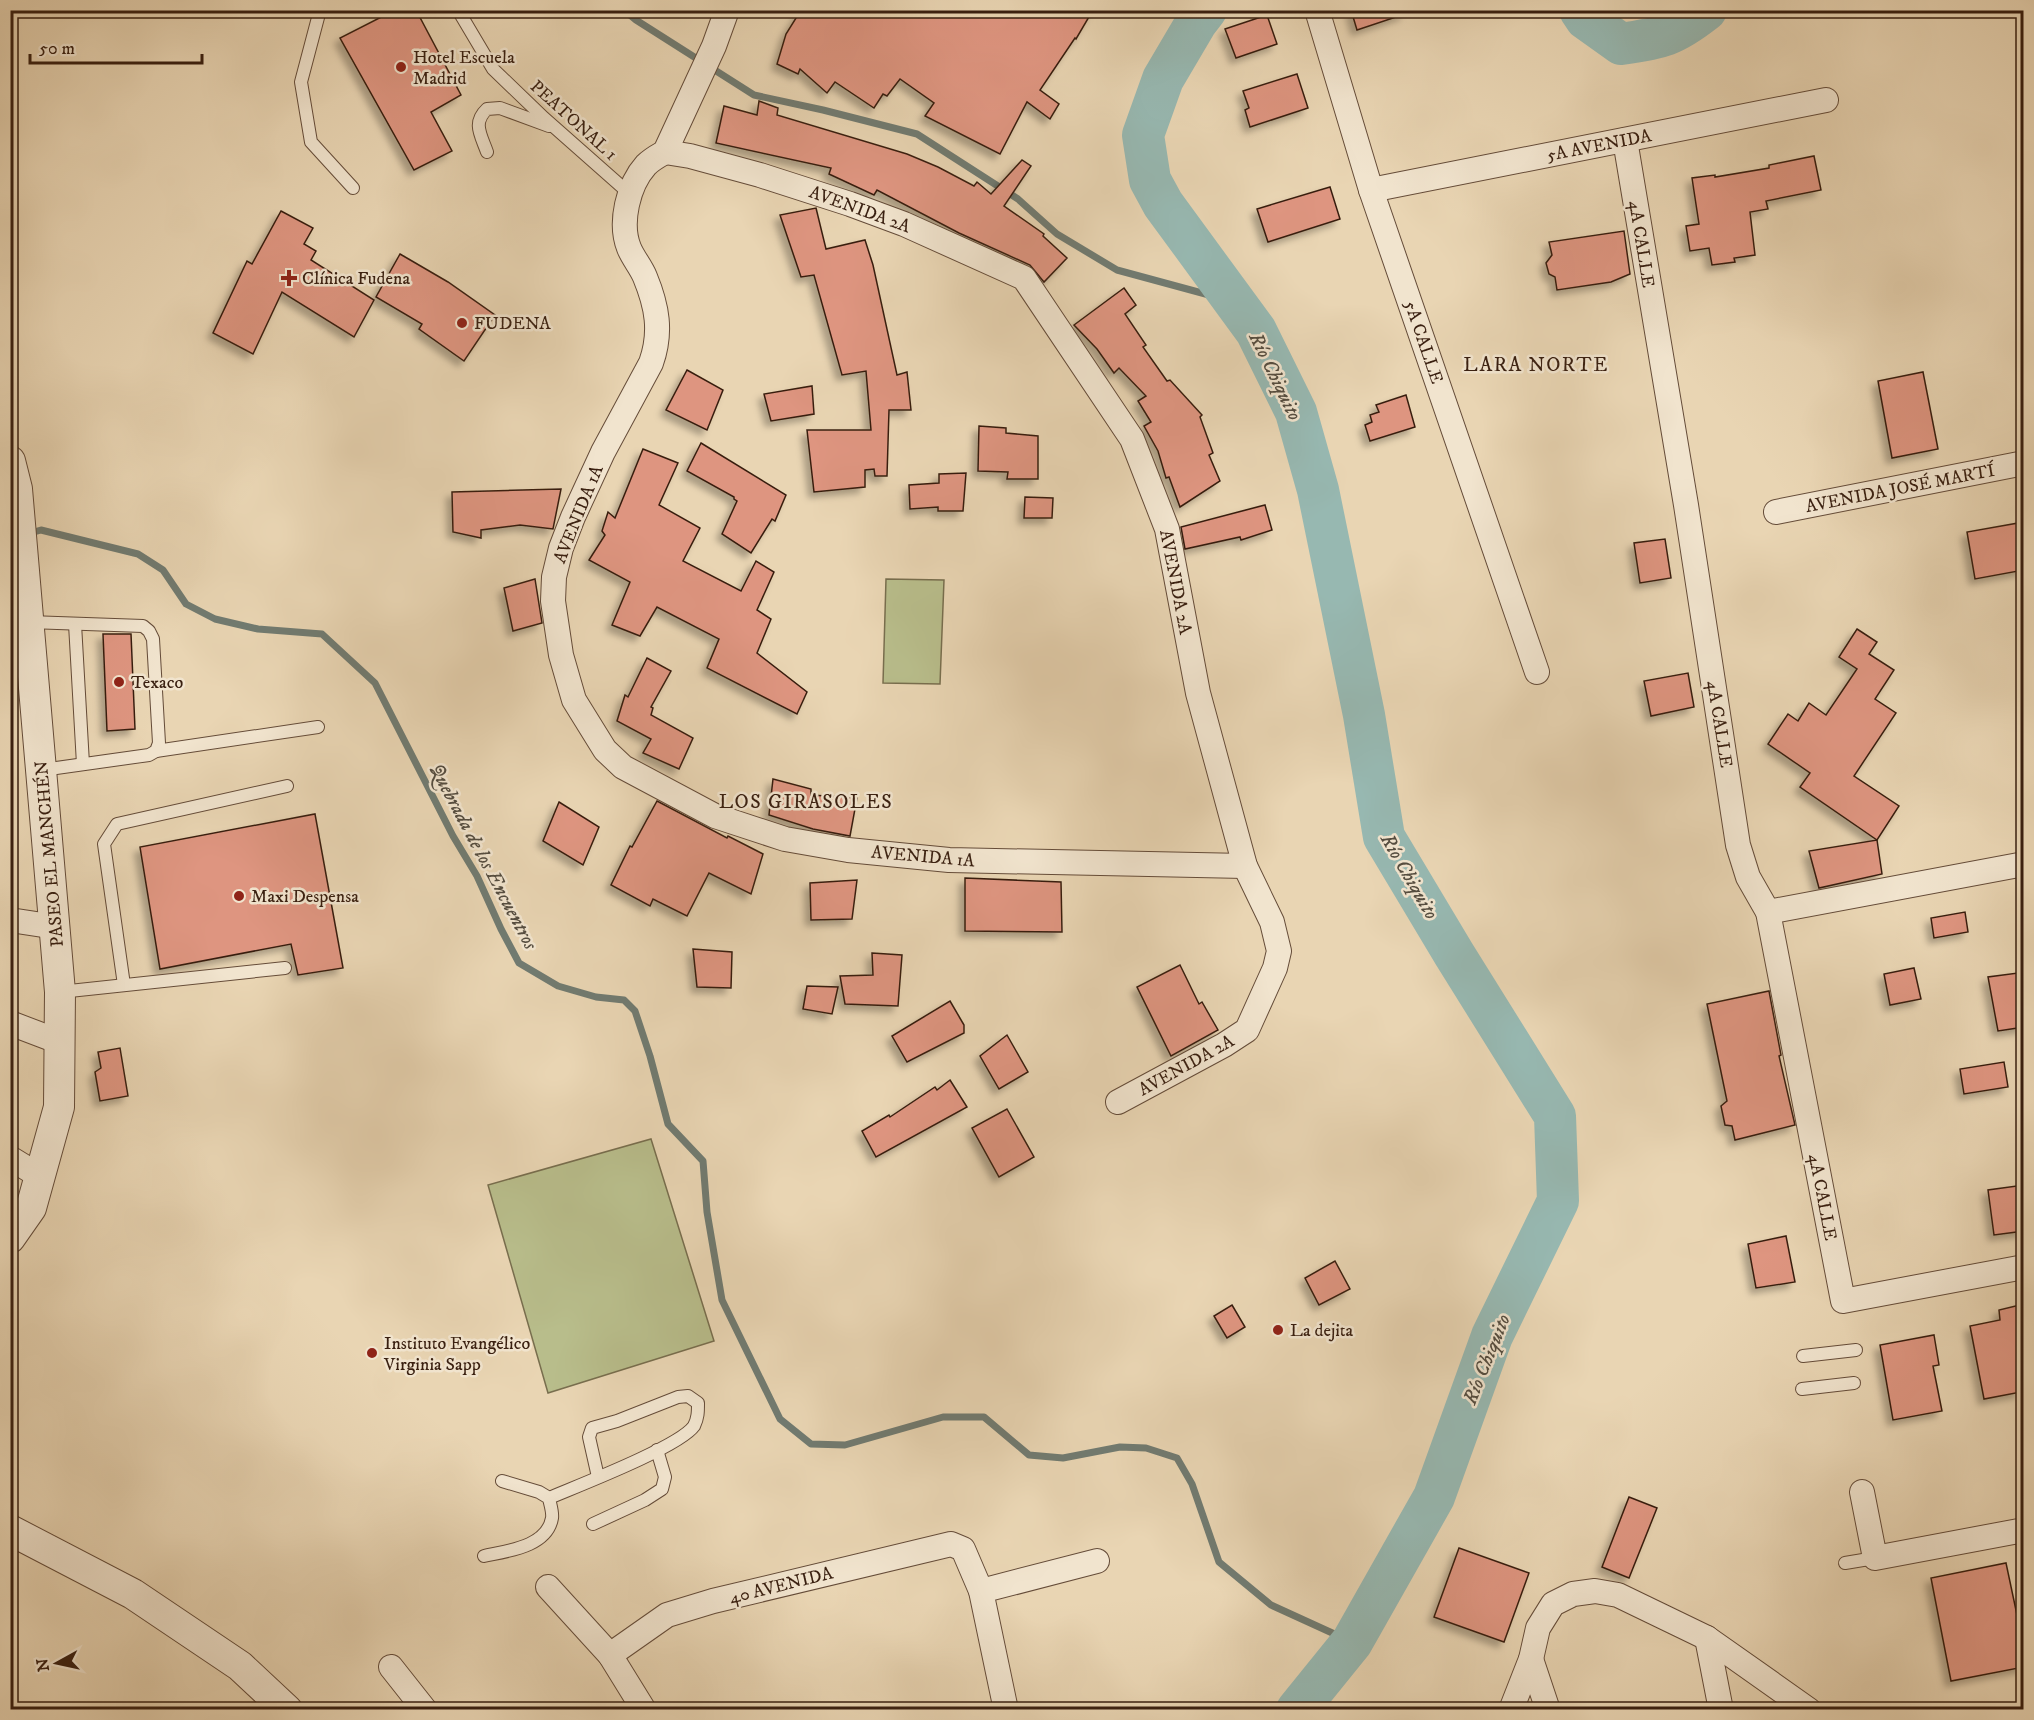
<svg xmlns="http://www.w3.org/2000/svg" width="2034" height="1720" viewBox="0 0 2034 1720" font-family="'IM FELL DW Pica',serif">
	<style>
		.green { fill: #b8bd8b; stroke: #786e4e; stroke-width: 1.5 }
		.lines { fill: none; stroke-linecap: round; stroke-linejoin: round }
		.stream { stroke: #717b71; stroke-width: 7 }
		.river { stroke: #97b8b1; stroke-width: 42 }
		.building { fill: #de9580; stroke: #391f10; stroke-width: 1.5; filter: url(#shadow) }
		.service-casing { stroke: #654c39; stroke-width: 14 }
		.minor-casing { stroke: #654c39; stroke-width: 26 }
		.tertiary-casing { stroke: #654c39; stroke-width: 32 }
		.service { stroke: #f1e4ce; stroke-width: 12 }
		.minor { stroke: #f1e4ce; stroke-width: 24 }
		.tertiary { stroke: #f1e4ce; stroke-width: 30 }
		.poi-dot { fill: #8f2418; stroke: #f1e4ce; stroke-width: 2 }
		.labels { text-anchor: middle; stroke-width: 5; stroke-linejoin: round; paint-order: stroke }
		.poi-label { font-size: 18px; fill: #391f10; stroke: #f1e4ce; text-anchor: start }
		.street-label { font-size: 18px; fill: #391f10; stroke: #f1e4ce }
		.neighbourhood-label { font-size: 20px; letter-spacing: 1.5px; fill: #391f10; stroke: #f1e4ce }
		.water-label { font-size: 20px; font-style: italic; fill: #554d40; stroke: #f1e4ce }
	</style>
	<defs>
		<filter id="shadow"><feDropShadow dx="-5.5" dy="5.5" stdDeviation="3" flood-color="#0004"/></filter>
	</defs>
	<rect width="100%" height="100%" fill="#e9d5b3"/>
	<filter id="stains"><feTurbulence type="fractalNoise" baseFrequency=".00333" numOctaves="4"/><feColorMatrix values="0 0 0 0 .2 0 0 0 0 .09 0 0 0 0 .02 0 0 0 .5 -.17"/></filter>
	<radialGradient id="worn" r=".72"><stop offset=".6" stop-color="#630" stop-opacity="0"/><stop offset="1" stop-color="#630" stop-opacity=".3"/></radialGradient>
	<g class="green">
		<path d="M 886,579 L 944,580 L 940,684 L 883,683 Z"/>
		<path d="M 651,1139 L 714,1341 L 548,1393 L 488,1185 Z"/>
	</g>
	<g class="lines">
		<g class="stream">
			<path d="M 624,10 L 636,20 L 754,95 L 823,110 L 917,134 L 1018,199 L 1057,234 L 1117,270 L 1235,302"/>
			<path d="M 27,534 L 41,530 L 138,554 L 163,570 L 186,604 L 215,619 L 258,629 L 322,634 L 375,683 L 453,836 L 477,876 L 501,929 L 519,963 L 558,986 L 596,997 L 624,1000 L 635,1011 L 650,1056 L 668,1124 L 703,1161 L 707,1212 L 722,1300 L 780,1419 L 811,1444 L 845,1445 L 943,1417 L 984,1417 L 1029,1455 L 1063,1458 L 1120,1447 L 1146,1448 L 1177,1458 L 1192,1484 L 1219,1562 L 1271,1605 L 1352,1642"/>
		</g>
		<g class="river">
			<path d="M 1206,10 L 1196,23 L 1163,79 L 1143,135 L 1150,180 L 1163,204 L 1256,331 L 1296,412 L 1318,490 L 1364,715 L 1384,837 L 1454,954 L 1555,1116 L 1558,1201 L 1492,1336 L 1434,1497 L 1352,1642 L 1297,1710"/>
			<path d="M 1580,10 L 1586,19 L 1621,44 C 1662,38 1673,36 1706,10"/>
		</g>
	</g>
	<g class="building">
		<path d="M 395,10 L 416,10 L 461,95 L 431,112 L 452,151 L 414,170 L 340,38 Z"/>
		<path d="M 801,10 L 1093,10 L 1076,39 L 1075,38 L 1040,90 L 1059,104 L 1050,119 L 1027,102 L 1000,154 L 925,116 L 934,103 L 900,79 L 887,96 L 883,94 L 874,108 L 835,82 L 827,93 L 800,69 L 798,74 L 777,64 L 786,34 Z"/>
		<path d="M 1351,10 L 1405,10 L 1405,14 L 1357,30 Z"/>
		<path d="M 1267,15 L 1277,44 L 1236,58 L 1225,29 Z"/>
		<path d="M 1297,74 L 1308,108 L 1250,127 L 1245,110 L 1249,108 L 1243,91 Z"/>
		<path d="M 759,101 L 778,108 L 777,115 L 907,154 L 938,167 L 974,186 L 977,182 L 991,194 L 1022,160 L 1031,166 L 1004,206 L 1044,234 L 1043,236 L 1067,258 L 1044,282 L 1030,265 L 959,233 L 877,190 L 874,195 L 829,174 L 831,168 L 716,143 L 724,106 L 757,115 Z"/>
		<path d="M 1814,156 L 1821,190 L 1766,201 L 1768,209 L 1750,212 L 1755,255 L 1734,258 L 1735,262 L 1712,265 L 1709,248 L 1690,251 L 1686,226 L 1699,224 L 1692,178 L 1715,175 L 1715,177 L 1769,168 L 1769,165 Z"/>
		<path d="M 1330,187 L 1340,219 L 1268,242 L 1257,209 Z"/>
		<path d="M 816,208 L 826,249 L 865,240 L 873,265 L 897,375 L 907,372 L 911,410 L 889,410 L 887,476 L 875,476 L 874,469 L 865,470 L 865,487 L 814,492 L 807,430 L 871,430 L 866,371 L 842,375 L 814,275 L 801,277 L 780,215 Z"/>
		<path d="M 281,211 L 313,228 L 304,244 L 316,251 L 311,260 L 374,300 L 354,337 L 282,292 L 253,354 L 213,333 L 247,261 L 252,264 Z"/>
		<path d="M 1624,231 L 1630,274 L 1611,282 L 1557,290 L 1555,277 L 1549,274 L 1546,263 L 1552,255 L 1549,242 Z"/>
		<path d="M 400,254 L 448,282 L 495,315 L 464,361 L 419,329 L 422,324 L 376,297 Z"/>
		<path d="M 1124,288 L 1136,305 L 1125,314 L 1146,345 L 1143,347 L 1167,381 L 1170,380 L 1202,415 L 1200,417 L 1213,453 L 1209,455 L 1220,481 L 1180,507 L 1169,477 L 1166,478 L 1158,451 L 1144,426 L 1151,422 L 1138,401 L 1146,396 L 1119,368 L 1114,373 L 1097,349 L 1074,325 Z"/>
		<path d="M 687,370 L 723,390 L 707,430 L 666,410 Z"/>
		<path d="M 1923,372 L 1938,449 L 1892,458 L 1878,381 Z"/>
		<path d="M 812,386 L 814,414 L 771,421 L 764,394 Z"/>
		<path d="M 1406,395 L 1415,427 L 1370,441 L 1365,425 L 1372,422 L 1370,415 L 1379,412 L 1376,405 Z"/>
		<path d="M 979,426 L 1006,428 L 1006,433 L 1038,436 L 1038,479 L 1007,479 L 1008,472 L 978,471 Z"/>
		<path d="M 701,443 L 786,495 L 775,521 L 772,519 L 751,553 L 722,534 L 737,501 L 734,499 L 734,497 L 687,471 Z"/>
		<path d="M 643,449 L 678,463 L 659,505 L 700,528 L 683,561 L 741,591 L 756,561 L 774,572 L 757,610 L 771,619 L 757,653 L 807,692 L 797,714 L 707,668 L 719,639 L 657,607 L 640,636 L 612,625 L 630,582 L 589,560 L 605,535 L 602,531 L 608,512 L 615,518 Z"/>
		<path d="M 966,473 L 963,511 L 938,511 L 938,507 L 910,509 L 909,485 L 939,483 L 939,474 Z"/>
		<path d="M 561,489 L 553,529 L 520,525 L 481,530 L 481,538 L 453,532 L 452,492 Z"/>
		<path d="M 1025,497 L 1053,498 L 1052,518 L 1024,518 Z"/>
		<path d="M 1265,505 L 1272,530 L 1241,540 L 1240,537 L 1185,549 L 1181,527 Z"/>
		<path d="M 2024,522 L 2024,570 L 1975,579 L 1967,532 Z"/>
		<path d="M 1665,539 L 1671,578 L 1640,583 L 1634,543 Z"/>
		<path d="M 535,579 L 542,623 L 513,631 L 504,588 Z"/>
		<path d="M 1857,629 L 1877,642 L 1869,654 L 1894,670 L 1875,699 L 1896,713 L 1854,776 L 1899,806 L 1877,840 L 1800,787 L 1810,773 L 1768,744 L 1788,714 L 1798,721 L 1809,703 L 1826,715 L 1857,669 L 1839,657 Z"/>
		<path d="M 103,634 L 131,634 L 135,729 L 107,731 Z"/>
		<path d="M 647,658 L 671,671 L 651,707 L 653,708 L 651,715 L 693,738 L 679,769 L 643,753 L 651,739 L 617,721 L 625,695 L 628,697 Z"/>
		<path d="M 1688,673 L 1694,707 L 1651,716 L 1644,681 Z"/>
		<path d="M 773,779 L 811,789 L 811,795 L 857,798 L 850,836 L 813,829 L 769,815 Z"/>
		<path d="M 657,801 L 727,838 L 728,836 L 763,854 L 751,894 L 709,873 L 687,916 L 653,899 L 650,906 L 611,885 L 630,846 L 632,847 Z"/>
		<path d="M 559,802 L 599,827 L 583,865 L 543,841 Z"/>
		<path d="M 315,814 L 343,968 L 298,975 L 291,944 L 160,969 L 140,847 Z"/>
		<path d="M 1877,840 L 1882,874 L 1819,888 L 1809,851 Z"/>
		<path d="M 965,878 L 1061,882 L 1062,932 L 965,931 Z"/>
		<path d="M 857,880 L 852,919 L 811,920 L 810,883 Z"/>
		<path d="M 1965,912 L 1968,932 L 1934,938 L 1931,918 Z"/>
		<path d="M 693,949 L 732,952 L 731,988 L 697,987 Z"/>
		<path d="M 872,953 L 902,955 L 898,1006 L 845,1004 L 840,976 L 873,975 Z"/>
		<path d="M 1180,965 L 1199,1004 L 1202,1002 L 1218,1030 L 1171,1056 L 1137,987 Z"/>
		<path d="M 1914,968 L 1921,999 L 1890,1005 L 1884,974 Z"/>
		<path d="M 2018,973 L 2024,1005 L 2024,1027 L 1998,1031 L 1988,977 Z"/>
		<path d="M 807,986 L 838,987 L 832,1014 L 803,1009 Z"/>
		<path d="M 1769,991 L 1781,1055 L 1779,1056 L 1795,1125 L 1735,1140 L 1732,1126 L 1725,1125 L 1721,1106 L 1727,1101 L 1707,1004 Z"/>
		<path d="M 950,1001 L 964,1025 L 964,1033 L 907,1062 L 892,1036 Z"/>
		<path d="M 1007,1035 L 1028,1072 L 999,1089 L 980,1056 Z"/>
		<path d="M 120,1048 L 128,1096 L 100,1101 L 95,1072 L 101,1068 L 98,1052 Z"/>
		<path d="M 2004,1062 L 2008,1087 L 1964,1094 L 1960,1069 Z"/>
		<path d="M 950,1080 L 967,1107 L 876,1157 L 862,1131 L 889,1115 L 890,1117 L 935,1087 L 937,1090 Z"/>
		<path d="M 1007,1109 L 1034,1157 L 999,1177 L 972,1128 Z"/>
		<path d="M 2024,1185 L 2024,1231 L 1994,1235 L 1988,1190 Z"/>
		<path d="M 1786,1236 L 1795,1282 L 1756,1288 L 1748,1244 Z"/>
		<path d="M 1335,1261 L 1350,1289 L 1319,1305 L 1305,1278 Z"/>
		<path d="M 2024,1304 L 2024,1381 L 2019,1382 L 2021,1392 L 1984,1399 L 1970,1326 L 2000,1320 L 1999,1310 Z"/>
		<path d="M 1232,1305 L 1245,1327 L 1227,1338 L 1214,1316 Z"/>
		<path d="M 1934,1335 L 1939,1365 L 1933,1366 L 1942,1411 L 1893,1420 L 1880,1345 Z"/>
		<path d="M 1629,1497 L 1657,1508 L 1629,1578 L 1602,1567 Z"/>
		<path d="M 1459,1548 L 1529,1573 L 1504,1642 L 1434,1617 Z"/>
		<path d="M 2006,1563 L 2024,1648 L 2024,1667 L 1951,1681 L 1931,1578 Z"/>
	</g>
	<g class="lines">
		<defs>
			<g id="service">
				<path d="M 320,10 L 301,82 L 311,142 L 353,188"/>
				<path d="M 458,10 L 493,69 L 544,118 L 630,194"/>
				<path d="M 487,152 C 481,135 472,123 487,109 L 500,108 L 549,126"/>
				<path d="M 29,622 L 143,626 L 149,631 L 153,639 L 159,743 L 156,751 L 149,755 L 42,770"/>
				<path d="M 75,624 L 83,764"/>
				<path d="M 156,751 L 318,727"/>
				<path d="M 124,985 L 104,844 L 117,824 L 287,786"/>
				<path d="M 60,992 L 285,968"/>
				<path d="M 1803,1356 L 1856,1350"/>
				<path d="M 1802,1389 L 1854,1383"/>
				<path d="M 549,1498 C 577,1486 679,1447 694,1426 C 698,1418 698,1412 698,1403 L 688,1396 L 678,1397 L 617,1421 L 592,1428 L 589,1437 L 598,1477"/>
				<path d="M 593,1524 L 645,1500 L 662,1489 L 665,1477 L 657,1450"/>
				<path d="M 484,1556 C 507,1551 547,1547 552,1518 C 553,1512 550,1504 549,1498 L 539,1492 L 502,1481"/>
				<path d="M 1845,1563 L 1875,1558"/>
			</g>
			<g id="minor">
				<path d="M 727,10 L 714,46 L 665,152 C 658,156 652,159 646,165 C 628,185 619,223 629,248 C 633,258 641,267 645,277 C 657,306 662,332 651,363 L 603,452 L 573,517 L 561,548 L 554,577 L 553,601 L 561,655 L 574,700 L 605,750 L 623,767 L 715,816 L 785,839 L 848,850 L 949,860 L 1245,866"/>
				<path d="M 1317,10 L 1371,190 L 1537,672"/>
				<path d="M 1625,140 L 1686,505 L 1738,845 L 1748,877 L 1768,912 L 1843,1301 L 2024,1267"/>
				<path d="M 665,152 L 690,156 L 760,175 L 850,204 L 904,224 L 1024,278 L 1132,439 L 1167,529 L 1198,693 L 1245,866 L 1272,922 L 1279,951 L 1275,968 L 1247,1030 L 1224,1045 L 1118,1102"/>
				<path d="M 1371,190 L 1826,100"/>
				<path d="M 1776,512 L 2024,463"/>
				<path d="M 1768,912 L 2024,864"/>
				<path d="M 10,920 L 56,927"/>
				<path d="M 10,1023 L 60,1042"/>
				<path d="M 10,1158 L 41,1177"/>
				<path d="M 1862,1492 L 1875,1558 L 2024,1530"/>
				<path d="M 548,1587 L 610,1655 L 644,1710"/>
				<path d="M 981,1591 L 1097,1561"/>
				<path d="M 1707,1638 L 1721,1710"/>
				<path d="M 610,1655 L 667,1615 L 713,1601 L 951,1544 L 963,1549 L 981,1591 L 1006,1710"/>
				<path d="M 1531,1659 L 1548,1710"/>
				<path d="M 391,1667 L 425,1710"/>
				<path d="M 1511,1710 L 1531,1659 L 1538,1628 L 1553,1604 L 1573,1594 L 1595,1591 L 1618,1595 L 1707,1638 L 1809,1710"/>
			</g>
			<g id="tertiary">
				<path d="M 10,461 L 17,489 L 60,992 L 59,1107 L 31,1208 L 10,1238"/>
				<path d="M 10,1530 L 133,1594 L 240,1666 L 287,1710"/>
			</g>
		</defs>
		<use href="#service" class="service-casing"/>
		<use href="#minor" class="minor-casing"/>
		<use href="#tertiary" class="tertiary-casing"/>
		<use href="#service" class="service"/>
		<use href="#minor" class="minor"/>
		<use href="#tertiary" class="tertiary"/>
	</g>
	<g class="poi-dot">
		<circle cx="401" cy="67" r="6"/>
		<path d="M286 269h6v6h6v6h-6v6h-6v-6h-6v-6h6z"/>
		<circle cx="462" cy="323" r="6"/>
		<circle cx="119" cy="682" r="6"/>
		<circle cx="239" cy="896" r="6"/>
		<circle cx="1278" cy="1330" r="6"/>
		<circle cx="372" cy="1353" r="6"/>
	</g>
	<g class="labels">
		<g class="poi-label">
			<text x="413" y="63">Hotel Escuela<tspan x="413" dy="21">Madrid</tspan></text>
			<text x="302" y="284">Clínica Fudena</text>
			<text x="474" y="329">FUDENA</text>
			<text x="131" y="688">Texaco</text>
			<text x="251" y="902">Maxi Despensa</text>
			<text x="1290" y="1336">La dejita</text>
			<text x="384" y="1349">Instituto Evangélico<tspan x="384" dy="21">Virginia Sapp</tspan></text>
		</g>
		<g class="street-label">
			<text transform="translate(574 120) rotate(42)" y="6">PEATONAL 1</text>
			<text transform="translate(1599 145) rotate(-11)" y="6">5A AVENIDA</text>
			<text transform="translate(860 209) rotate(20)" y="6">AVENIDA 2A</text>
			<text transform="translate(1642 244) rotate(81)" y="6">4A CALLE</text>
			<text transform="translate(1424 342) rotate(71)" y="6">5A CALLE</text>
			<text transform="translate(1900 488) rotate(-11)" y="6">AVENIDA JOSÉ MARTÍ</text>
			<text transform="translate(578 514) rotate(-68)" y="6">AVENIDA 1A</text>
			<text transform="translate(1176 582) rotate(79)" y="6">AVENIDA 2A</text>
			<text transform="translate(1720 724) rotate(81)" y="6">4A CALLE</text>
			<text transform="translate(49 854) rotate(-95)" y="6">PASEO EL MANCHÉN</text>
			<text transform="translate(923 856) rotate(5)" y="6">AVENIDA 1A</text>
			<text transform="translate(1186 1065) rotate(-29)" y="6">AVENIDA 2A</text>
			<text transform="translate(1823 1197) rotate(79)" y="6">4A CALLE</text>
			<text transform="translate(781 1585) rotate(-14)" y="6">40 AVENIDA</text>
		</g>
		<g class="neighbourhood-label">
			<text x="1536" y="371">LARA NORTE</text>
			<text x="806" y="808">LOS GIRASOLES</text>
		</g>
		<g class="water-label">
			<text transform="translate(1276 376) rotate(64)" y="7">Río Chiquito</text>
			<text transform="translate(484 856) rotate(62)" y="7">Quebrada de los Encuentros</text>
			<text transform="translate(1410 876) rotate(60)" y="7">Río Chiquito</text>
			<text transform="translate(1486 1359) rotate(-68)" y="7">Río Chiquito</text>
		</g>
	</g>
	<rect width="2034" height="1720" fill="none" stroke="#e9d5b3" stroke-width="36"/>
	<rect x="12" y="12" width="2010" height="1696" fill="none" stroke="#391f10" stroke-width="3"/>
	<rect x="18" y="18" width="1998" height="1684" fill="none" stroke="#391f10" stroke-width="1.5"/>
	<g transform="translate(57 1663) rotate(262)" stroke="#f1e4ce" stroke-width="4.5" paint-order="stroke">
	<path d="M0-4.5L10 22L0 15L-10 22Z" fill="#391f10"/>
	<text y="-9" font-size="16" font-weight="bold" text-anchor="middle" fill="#391f10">N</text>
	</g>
	<path d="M30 54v9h172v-9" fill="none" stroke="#391f10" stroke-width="3"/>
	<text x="39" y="54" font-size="18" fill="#391f10" stroke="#f1e4ce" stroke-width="4.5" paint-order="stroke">50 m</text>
	<rect width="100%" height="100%" filter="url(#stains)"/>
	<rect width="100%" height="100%" fill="url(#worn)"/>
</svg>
